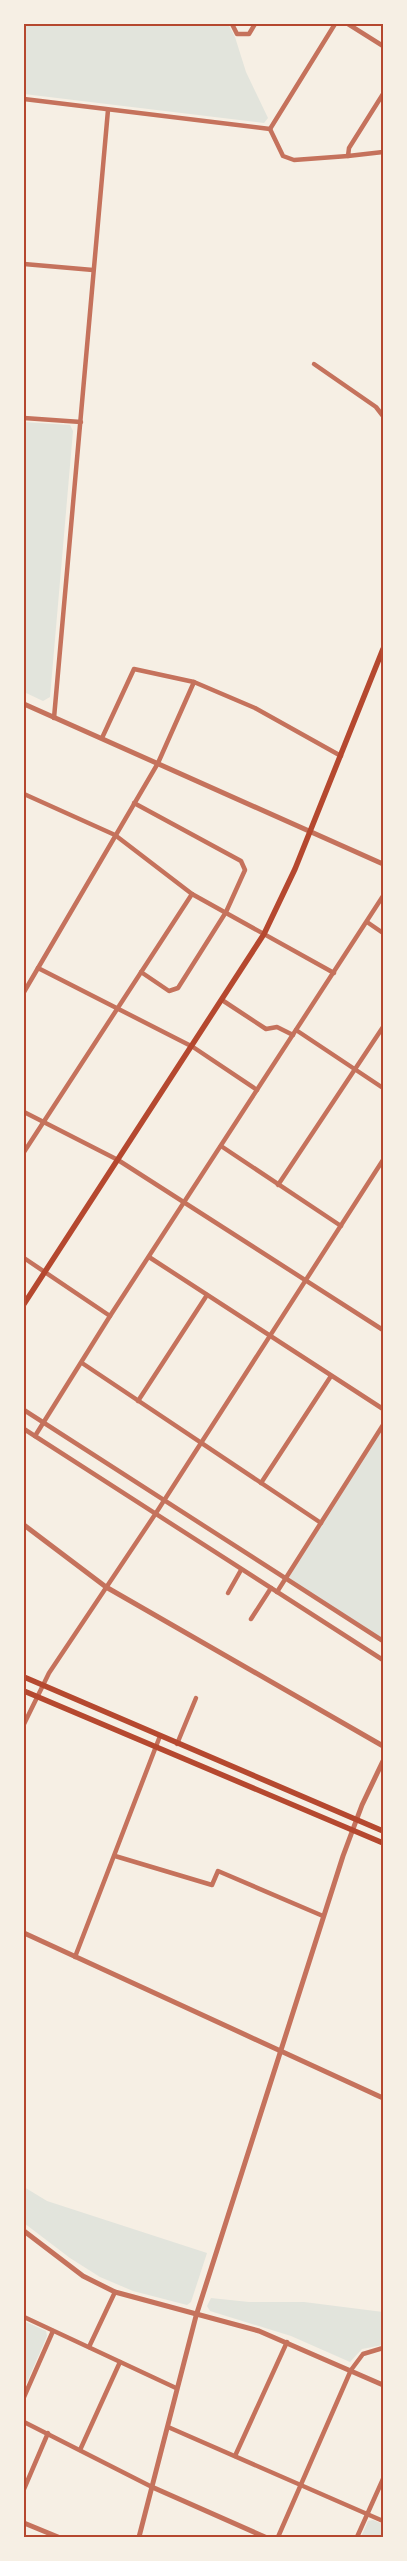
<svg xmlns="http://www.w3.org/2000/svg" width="407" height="2561" viewBox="0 0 407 2561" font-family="'Exo 2',sans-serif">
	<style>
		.green { fill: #e2e4dc }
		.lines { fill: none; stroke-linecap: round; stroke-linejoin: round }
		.minor { stroke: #c5725c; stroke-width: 4.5 }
		.tertiary { stroke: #c5725c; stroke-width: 5 }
		.secondary { stroke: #b5482f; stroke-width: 5.5 }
		.neatline { fill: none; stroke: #b5482f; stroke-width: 2 }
	</style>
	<rect width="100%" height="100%" fill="#f6efe4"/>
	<g class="green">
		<path d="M 24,24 L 228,24 L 235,37 L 246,72 L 268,118 L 264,123 L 24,94 Z"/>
		<path d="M 24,422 L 70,425 L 73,431 L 50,697 L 43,701 L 24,692 Z"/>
		<path d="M 383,1425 L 383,1639 L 287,1580 Z"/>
		<path d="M 24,2187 L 47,2201 L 207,2253 L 191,2302 L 187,2305 L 133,2291 L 100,2277 L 70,2258 L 24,2223 Z"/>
		<path d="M 211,2298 L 249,2302 L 304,2302 L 383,2312 L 383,2345 L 362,2349 L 350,2362 L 291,2336 L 210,2311 L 207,2306 Z"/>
		<path d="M 24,2321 L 46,2331 L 47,2336 L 24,2389 Z"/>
		<path d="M 373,2520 L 383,2524 L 383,2537 L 361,2537 L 368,2521 Z"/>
	</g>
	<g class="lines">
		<g class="minor">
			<path d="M 232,24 L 237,34 L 249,34 L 255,24"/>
			<path d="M 348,24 L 383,46"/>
			<path d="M 383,94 L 349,148 L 348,156 L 383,152"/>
			<path d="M 24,99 L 270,129"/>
			<path d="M 270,129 L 335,24"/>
			<path d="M 270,129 L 283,156 L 294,160 L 348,156"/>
			<path d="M 24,264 L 93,270"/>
			<path d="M 314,364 L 376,407 L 383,416"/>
			<path d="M 24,418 L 81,422"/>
			<path d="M 54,718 L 108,110"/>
			<path d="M 102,738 L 134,669 L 194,682 L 255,708 L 341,756"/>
			<path d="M 24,794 L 115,835 L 192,894 L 334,973"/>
			<path d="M 134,803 L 241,861 L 245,870 L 226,912 L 178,988 L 169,991 L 141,972"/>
			<path d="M 367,922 L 383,933"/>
			<path d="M 38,968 L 193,1047 L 257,1090"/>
			<path d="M 24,992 L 158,763 L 194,682"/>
			<path d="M 222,1000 L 266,1029 L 277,1027 L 293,1035"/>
			<path d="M 296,1030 L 383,1088"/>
			<path d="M 24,1112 L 118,1160 L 383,1330"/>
			<path d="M 221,1146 L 341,1226"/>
			<path d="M 24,1152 L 192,894"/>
			<path d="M 278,1185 L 383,1027"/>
			<path d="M 149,1257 L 383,1409"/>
			<path d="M 24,1258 L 110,1316"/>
			<path d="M 82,1363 L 321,1523"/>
			<path d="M 138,1401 L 207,1295"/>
			<path d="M 24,1410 L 383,1641"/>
			<path d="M 24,1429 L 383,1660"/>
			<path d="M 35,1436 L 110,1316 L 383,896"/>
			<path d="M 261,1483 L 331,1376"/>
			<path d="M 277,1592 L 383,1425"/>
			<path d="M 228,1593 L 241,1570"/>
			<path d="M 251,1619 L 271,1588"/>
			<path d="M 24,1724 L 49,1673 L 156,1513 L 383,1160"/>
			<path d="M 177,1744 L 196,1698"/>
			<path d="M 115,1856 L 212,1885 L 218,1871 L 323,1916"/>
			<path d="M 75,1957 L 160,1736"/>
			<path d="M 24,2317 L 176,2388"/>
			<path d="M 89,2347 L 115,2292"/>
			<path d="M 24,2397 L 53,2331"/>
			<path d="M 24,2422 L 152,2487"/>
			<path d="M 168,2427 L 383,2521"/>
			<path d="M 80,2450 L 120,2362"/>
			<path d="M 235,2456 L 287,2342"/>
			<path d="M 24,2489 L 48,2433"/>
			<path d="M 278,2537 L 351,2370 L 363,2354 L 383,2348"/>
			<path d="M 357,2537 L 383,2479"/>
		</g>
		<g class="tertiary">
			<path d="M 24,704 L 383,864"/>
			<path d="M 24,1525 L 106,1587 L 383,1746"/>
			<path d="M 24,1933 L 383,2098"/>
			<path d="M 24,2231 L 83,2276 L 115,2292 L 259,2331 L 383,2385"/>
			<path d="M 152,2487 L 265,2537"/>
			<path d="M 24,2523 L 58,2537"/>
			<path d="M 139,2537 L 196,2316 L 343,1856 L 362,1805 L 383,1761"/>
		</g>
		<g class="secondary">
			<path d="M 24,1304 L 264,934 L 295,869 L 383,649"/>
			<path d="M 24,1677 L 383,1831"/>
			<path d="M 24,1691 L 383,1843"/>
		</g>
	</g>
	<rect width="407" height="2561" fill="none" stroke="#f6efe4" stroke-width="50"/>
	<rect x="25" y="25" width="357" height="2511" class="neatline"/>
</svg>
